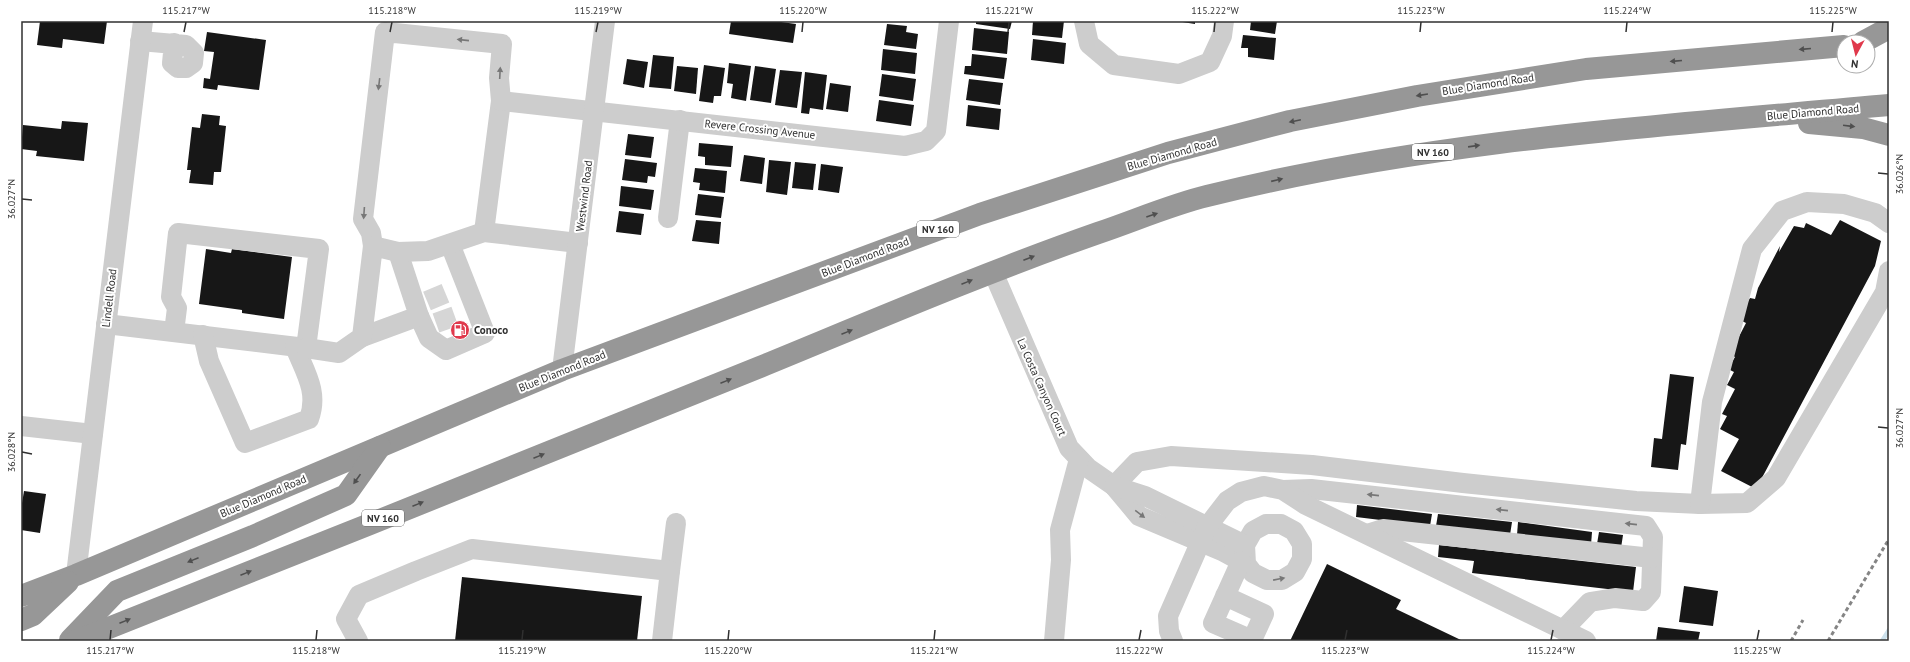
<svg xmlns="http://www.w3.org/2000/svg" width="1910" height="662" viewBox="0 0 1910 662" font-family="'PT Sans',sans-serif">
	<style>
		.lines { fill: none; stroke-linecap: round; stroke-linejoin: round }
		.stream { stroke: #cce1ec; stroke-width: 4.5 }
		.building { fill: #171717 }
		.minor-tunnel { stroke: #d6d6d6; stroke-width: 20; stroke-dasharray: 20 10; stroke-linecap: butt }
		.minor { stroke: #cdcdcd; stroke-width: 20 }
		.highway { stroke: #979797; stroke-width: 22 }
		.rail { stroke: #858585; stroke-width: 3; stroke-dasharray: 4 3; stroke-linecap: butt }
		.oneway { fill: #777 }
		.oneway2 { fill: #4f4f4f }
		.ticks { fill: none; stroke: #303030; stroke-width: 1.5 }
		.labels { text-anchor: middle; stroke-width: 4; stroke-linejoin: round; paint-order: stroke }
		.shield { fill: #fff; stroke: #6e6e6e; stroke-width: 1 }
		.shield-label { font-size: 10px; font-weight: bold; fill: #303030 }
		.street-label { font-size: 11px; fill: #303030; stroke: #fff }
		.poi-label { font-size: 11px; font-weight: bold; fill: #303030; stroke: #fff; text-anchor: start }
		.neatline { fill: none; stroke: #303030; stroke-width: 1.5 }
		.ticks-label { font-size: 10px; text-anchor: middle; fill: #303030 }
	</style>
	<rect width="100%" height="100%" fill="#fff"/>
	<g class="lines">
		<path class="stream" d="M 1882,641 L 1889,630"/>
	</g>
	<g class="building">
		<path d="M 40,21 L 107,21 L 104,44 L 63,39 L 62,48 L 37,45 Z"/>
		<path d="M 731,21 L 774,21 L 796,24 L 793,43 L 729,34 Z"/>
		<path d="M 976,21 L 1012,21 L 1010,29 L 976,24 Z"/>
		<path d="M 1033,21 L 1064,21 L 1062,38 L 1032,35 Z"/>
		<path d="M 1176,21 L 1195,21 L 1195,24 Z"/>
		<path d="M 1251,21 L 1277,21 L 1275,34 L 1250,30 Z"/>
		<path d="M 887,24 L 907,26 L 906,32 L 918,34 L 916,49 L 884,45 Z"/>
		<path d="M 974,28 L 1009,32 L 1007,54 L 972,50 Z"/>
		<path d="M 207,32 L 266,40 L 259,90 L 218,85 L 217,90 L 203,88 L 204,78 L 210,79 L 214,52 L 204,51 Z"/>
		<path d="M 1243,35 L 1276,38 L 1274,60 L 1248,57 L 1248,48 L 1241,48 Z"/>
		<path d="M 1033,39 L 1066,43 L 1064,64 L 1031,60 Z"/>
		<path d="M 883,49 L 917,53 L 915,74 L 881,70 Z"/>
		<path d="M 972,54 L 1007,58 L 1004,79 L 964,74 L 965,66 L 971,66 Z"/>
		<path d="M 653,55 L 674,57 L 671,89 L 649,87 Z"/>
		<path d="M 627,59 L 648,62 L 644,88 L 623,84 Z"/>
		<path d="M 729,63 L 751,66 L 746,101 L 731,98 L 733,84 L 727,83 Z"/>
		<path d="M 704,65 L 725,68 L 721,96 L 714,96 L 713,103 L 699,101 Z"/>
		<path d="M 677,66 L 698,68 L 696,94 L 674,91 Z"/>
		<path d="M 755,66 L 776,69 L 771,103 L 750,100 Z"/>
		<path d="M 780,70 L 802,72 L 797,108 L 775,105 Z"/>
		<path d="M 805,72 L 827,75 L 823,110 L 810,108 L 809,114 L 801,113 Z"/>
		<path d="M 882,74 L 916,79 L 913,101 L 879,96 Z"/>
		<path d="M 969,79 L 1003,83 L 1000,105 L 966,100 Z"/>
		<path d="M 830,83 L 851,86 L 848,112 L 826,109 Z"/>
		<path d="M 879,100 L 914,105 L 911,126 L 876,121 Z"/>
		<path d="M 968,105 L 1001,109 L 999,130 L 966,126 Z"/>
		<path d="M 202,114 L 220,116 L 219,125 L 226,126 L 221,172 L 214,172 L 213,185 L 189,183 L 191,170 L 187,170 L 192,127 L 200,128 Z"/>
		<path d="M 62,121 L 88,123 L 84,161 L 36,156 L 37,151 L 21,149 L 23,125 L 61,129 Z"/>
		<path d="M 628,134 L 654,137 L 651,158 L 625,155 Z"/>
		<path d="M 699,143 L 733,146 L 731,167 L 705,165 L 705,157 L 698,156 Z"/>
		<path d="M 744,155 L 765,158 L 762,184 L 740,181 Z"/>
		<path d="M 625,159 L 657,163 L 655,177 L 648,176 L 647,183 L 622,180 Z"/>
		<path d="M 769,160 L 791,162 L 787,195 L 766,192 Z"/>
		<path d="M 795,162 L 816,164 L 813,190 L 792,188 Z"/>
		<path d="M 821,164 L 843,167 L 839,193 L 818,190 Z"/>
		<path d="M 695,168 L 727,171 L 725,193 L 699,190 L 700,183 L 693,182 Z"/>
		<path d="M 621,186 L 654,190 L 651,210 L 619,206 Z"/>
		<path d="M 698,194 L 724,197 L 721,218 L 695,215 Z"/>
		<path d="M 619,211 L 644,214 L 641,235 L 616,232 Z"/>
		<path d="M 696,220 L 721,222 L 719,244 L 692,241 Z"/>
		<path d="M 1840,220 L 1881,241 L 1875,266 L 1756,489 L 1721,471 L 1739,439 L 1720,429 L 1727,416 L 1722,414 L 1735,389 L 1727,385 L 1734,372 L 1728,369 L 1735,357 L 1730,354 L 1746,323 L 1738,319 L 1750,298 L 1755,299 L 1758,288 L 1780,246 L 1779,252 L 1794,226 L 1804,228 L 1806,223 L 1831,235 Z"/>
		<path d="M 206,249 L 231,253 L 232,249 L 292,257 L 284,319 L 242,313 L 242,310 L 199,304 Z"/>
		<path d="M 1670,374 L 1694,377 L 1686,445 L 1681,444 L 1678,470 L 1651,467 L 1654,438 L 1662,439 Z"/>
		<path d="M 24,491 L 46,494 L 40,533 L 21,530 L 21,509 Z"/>
		<path d="M 1357,505 L 1432,514 L 1430,526 L 1356,517 Z"/>
		<path d="M 1438,514 L 1512,522 L 1510,535 L 1436,526 Z"/>
		<path d="M 1518,522 L 1592,532 L 1591,545 L 1517,535 Z"/>
		<path d="M 1599,532 L 1623,535 L 1621,548 L 1597,544 Z"/>
		<path d="M 1439,545 L 1636,567 L 1633,592 L 1472,573 L 1474,561 L 1438,557 Z"/>
		<path d="M 1327,564 L 1401,600 L 1396,609 L 1463,641 L 1290,641 Z"/>
		<path d="M 462,577 L 642,596 L 637,641 L 455,641 Z"/>
		<path d="M 1684,586 L 1718,591 L 1713,626 L 1679,622 Z"/>
		<path d="M 1658,627 L 1700,632 L 1698,641 L 1656,641 Z"/>
	</g>
	<g class="lines">
		<g class="minor-tunnel">
			<path d="M 427,301 L 451,291"/>
			<path d="M 436,323 L 461,314"/>
		</g>
		<g class="minor">
			<path d="M 1084,21 L 1089,44 L 1114,65 L 1179,74 L 1210,62 L 1222,36 L 1224,21"/>
			<path d="M 140,41 L 186,45 L 194,53 L 193,63 L 186,68 L 178,68 L 172,63 L 174,43"/>
			<path d="M 668,218 L 680,120"/>
			<path d="M 484,232 L 501,101 L 905,146 L 926,141 L 936,131 L 949,21"/>
			<path d="M 373,246 L 371,233 L 363,219 L 385,32 L 502,44 L 499,78 L 501,101"/>
			<path d="M 993,272 L 1069,448 L 1088,468 L 1114,486 L 1139,516 L 1222,551 L 1246,564 L 1253,573 L 1267,580 L 1282,580 L 1295,572 L 1302,559 L 1302,544 L 1294,531 L 1281,524 L 1266,524 L 1253,531 L 1245,545 L 1246,564"/>
			<path d="M 419,316 L 429,338 L 446,350 L 485,333 L 450,244"/>
			<path d="M 106,324 L 306,348 L 319,249 L 178,233 L 171,297 L 177,308 L 174,332"/>
			<path d="M 203,335 L 209,361 L 245,443 L 309,419 C 319,392 305,372 295,347"/>
			<path d="M 362,337 L 419,316 L 398,252"/>
			<path d="M 306,348 L 339,353 L 362,337 L 373,246 L 398,252 L 428,251 L 484,232 L 578,243"/>
			<path d="M 562,370 L 605,21"/>
			<path d="M 21,426 L 93,434"/>
			<path d="M 1114,486 L 1137,462 L 1171,456 L 1312,465 L 1463,483 L 1636,501 L 1700,504 L 1747,503 L 1776,478 L 1885,292 L 1889,271"/>
			<path d="M 1114,486 L 1145,496 L 1245,545"/>
			<path d="M 1283,490 L 1311,489 L 1646,526 L 1653,537 L 1651,592 L 1643,601 L 1615,598 L 1590,602 L 1563,630"/>
			<path d="M 1700,504 L 1712,402 L 1752,249 L 1782,211 L 1807,202 L 1844,204 L 1875,213 L 1889,223"/>
			<path d="M 1367,534 L 1383,529 L 1652,558"/>
			<path d="M 670,571 L 676,523"/>
			<path d="M 76,575 L 143,21"/>
			<path d="M 1225,596 L 1264,614 L 1252,640 L 1213,623 L 1241,561"/>
			<path d="M 358,641 L 346,619 L 359,595 L 416,571 L 472,549 L 670,571 L 662,641"/>
			<path d="M 1054,641 L 1061,560 L 1060,530 L 1079,459"/>
			<path d="M 1173,641 L 1169,631 L 1168,616 L 1207,527 L 1227,501 L 1241,492 L 1264,486 L 1283,490 L 1306,505 L 1586,641"/>
		</g>
		<g class="highway">
			<path d="M 1863,42 L 1889,28"/>
			<path d="M 1809,123 L 1863,128 L 1889,135"/>
			<path d="M 21,596 L 76,575 L 562,370 L 980,214 L 1168,153 L 1290,121 L 1417,96 L 1586,69 L 1844,46"/>
			<path d="M 21,620 L 33,615 L 68,582"/>
			<path d="M 70,640 L 117,591 L 253,536 L 346,495 L 380,447"/>
			<path d="M 76,641 C 304,550 533,460 760,367 C 872,321 984,273 1098,233 C 1134,221 1170,205 1207,196 C 1431,140 1659,126 1889,105"/>
		</g>
		<g class="rail">
			<path d="M 1791,641 L 1803,620"/>
			<path d="M 1828,641 L 1889,539"/>
		</g>
	</g>
	<defs><path id="oneway-solid" d="M-6-.8H1V-3.2L6.5 0L1 3.2V.8H-6Z"/></defs>
	<g class="oneway">
		<use href="#oneway-solid" transform="translate(463 40) rotate(-174)"/>
		<use href="#oneway-solid" transform="translate(500 73) rotate(-87)"/>
		<use href="#oneway-solid" transform="translate(379 84) rotate(97)"/>
		<use href="#oneway-solid" transform="translate(364 213) rotate(94)"/>
		<use href="#oneway-solid" transform="translate(1373 495) rotate(-174)"/>
		<use href="#oneway-solid" transform="translate(1502 510) rotate(-174)"/>
		<use href="#oneway-solid" transform="translate(1140 514) rotate(37)"/>
		<use href="#oneway-solid" transform="translate(1631 524) rotate(-174)"/>
		<use href="#oneway-solid" transform="translate(1279 579) rotate(-11)"/>
	</g>
	<g class="oneway2">
		<use href="#oneway-solid" transform="translate(1805 49) rotate(175)"/>
		<use href="#oneway-solid" transform="translate(1676 61) rotate(175)"/>
		<use href="#oneway-solid" transform="translate(1422 95) rotate(171)"/>
		<use href="#oneway-solid" transform="translate(1295 121) rotate(168)"/>
		<use href="#oneway-solid" transform="translate(1849 126) rotate(7)"/>
		<use href="#oneway-solid" transform="translate(1474 146) rotate(-8)"/>
		<use href="#oneway-solid" transform="translate(1277 180) rotate(-13)"/>
		<use href="#oneway-solid" transform="translate(1152 215) rotate(-19)"/>
		<use href="#oneway-solid" transform="translate(1029 258) rotate(-21)"/>
		<use href="#oneway-solid" transform="translate(967 282) rotate(-22)"/>
		<use href="#oneway-solid" transform="translate(847 332) rotate(-22)"/>
		<use href="#oneway-solid" transform="translate(726 381) rotate(-22)"/>
		<use href="#oneway-solid" transform="translate(539 456) rotate(-22)"/>
		<use href="#oneway-solid" transform="translate(357 479) rotate(125)"/>
		<use href="#oneway-solid" transform="translate(418 504) rotate(-22)"/>
		<use href="#oneway-solid" transform="translate(193 560) rotate(158)"/>
		<use href="#oneway-solid" transform="translate(246 573) rotate(-22)"/>
		<use href="#oneway-solid" transform="translate(125 621) rotate(-22)"/>
	</g>
	<path class="ticks" d="M 184,32 L 186,22M 390,32 L 392,22M 596,32 L 598,22M 802,32 L 803,22M 1008,32 L 1009,22M 1214,32 L 1215,22M 1420,32 L 1421,22M 1626,32 L 1627,22M 1832,32 L 1833,22M 1878,173 L 1888,174M 22,199 L 32,200M 1878,427 L 1888,428M 22,452 L 32,454M 110,640 L 111,630M 316,640 L 317,630M 522,640 L 523,630M 728,640 L 729,630M 934,640 L 935,630M 1139,640 L 1141,630M 1345,640 L 1347,630M 1551,640 L 1553,630M 1757,640 L 1759,630"/>
	<defs>
		<symbol id="fuel-disc" viewBox="-11 -11 22 22"><circle r="9.5" fill="#e0394c" stroke="#fff"/><path d="M-5.5-6h7V0h2V4h1.3V-2.5L3-4.5l.8-.8L6-3V5H2.5V1h-1V6h-7ZM-4.2-4.7v3.2H.2V-4.7Z" fill="#fff"/></symbol>
	</defs>
	<g fill-rule="evenodd">
		<use href="#fuel-disc" x="449" y="319" width="22" height="22"/>
	</g>
	<g class="labels">
		<g class="shield">
			<rect x="1412" y="144" width="42" height="16" rx="3"/>
			<rect x="917" y="221" width="42" height="16" rx="3"/>
			<rect x="362" y="510" width="42" height="16" rx="3"/>
		</g>
		<g class="shield-label">
			<text x="1433" y="156">NV 160</text>
			<text x="938" y="233">NV 160</text>
			<text x="383" y="522">NV 160</text>
		</g>
		<g class="street-label">
			<text transform="translate(1488 84) rotate(-9)" y="4">Blue Diamond Road</text>
			<text transform="translate(1813 112) rotate(-5)" y="4">Blue Diamond Road</text>
			<text transform="translate(760 129) rotate(6)" y="4">Revere Crossing Avenue</text>
			<text transform="translate(1172 154) rotate(-16)" y="4">Blue Diamond Road</text>
			<text transform="translate(584 196) rotate(-83)" y="4">Westwind Road</text>
			<text transform="translate(865 257) rotate(-21)" y="4">Blue Diamond Road</text>
			<text transform="translate(109 298) rotate(-83)" y="4">Lindell Road</text>
			<text transform="translate(562 371) rotate(-22)" y="4">Blue Diamond Road</text>
			<text transform="translate(1042 387) rotate(66)" y="4">La Costa Canyon Court</text>
			<text transform="translate(263 496) rotate(-23)" y="4">Blue Diamond Road</text>
		</g>
		<g class="poi-label">
			<text x="474" y="334">Conoco</text>
		</g>
	</g>
	<rect width="1910" height="662" fill="none" stroke="#ffffff" stroke-width="44"/>
	<g transform="translate(1856 54) rotate(187)"><circle r="19" fill="#ffffff" stroke="#acacac"/>
	<path d="M0-3L7 15L0 10L-7 15Z" fill="#e0394c"/>
	<text y="-6" font-size="11" font-weight="bold" text-anchor="middle" fill="#303030">N</text>
	</g>
	<rect x="22" y="22" width="1866" height="618" class="neatline"/>
	<g class="ticks-label">
		<text x="186" y="14">115.217°W</text>
		<text x="392" y="14">115.218°W</text>
		<text x="598" y="14">115.219°W</text>
		<text x="803" y="14">115.220°W</text>
		<text x="1009" y="14">115.221°W</text>
		<text x="1215" y="14">115.222°W</text>
		<text x="1421" y="14">115.223°W</text>
		<text x="1627" y="14">115.224°W</text>
		<text x="1833" y="14">115.225°W</text>
		<text transform="translate(1899 174) rotate(-90)" y="4">36.026°N</text>
		<text transform="translate(11 199) rotate(-90)" y="4">36.027°N</text>
		<text transform="translate(1899 428) rotate(-90)" y="4">36.027°N</text>
		<text transform="translate(11 452) rotate(-90)" y="4">36.028°N</text>
		<text x="110" y="654">115.217°W</text>
		<text x="316" y="654">115.218°W</text>
		<text x="522" y="654">115.219°W</text>
		<text x="728" y="654">115.220°W</text>
		<text x="934" y="654">115.221°W</text>
		<text x="1139" y="654">115.222°W</text>
		<text x="1345" y="654">115.223°W</text>
		<text x="1551" y="654">115.224°W</text>
		<text x="1757" y="654">115.225°W</text>
	</g>
</svg>
